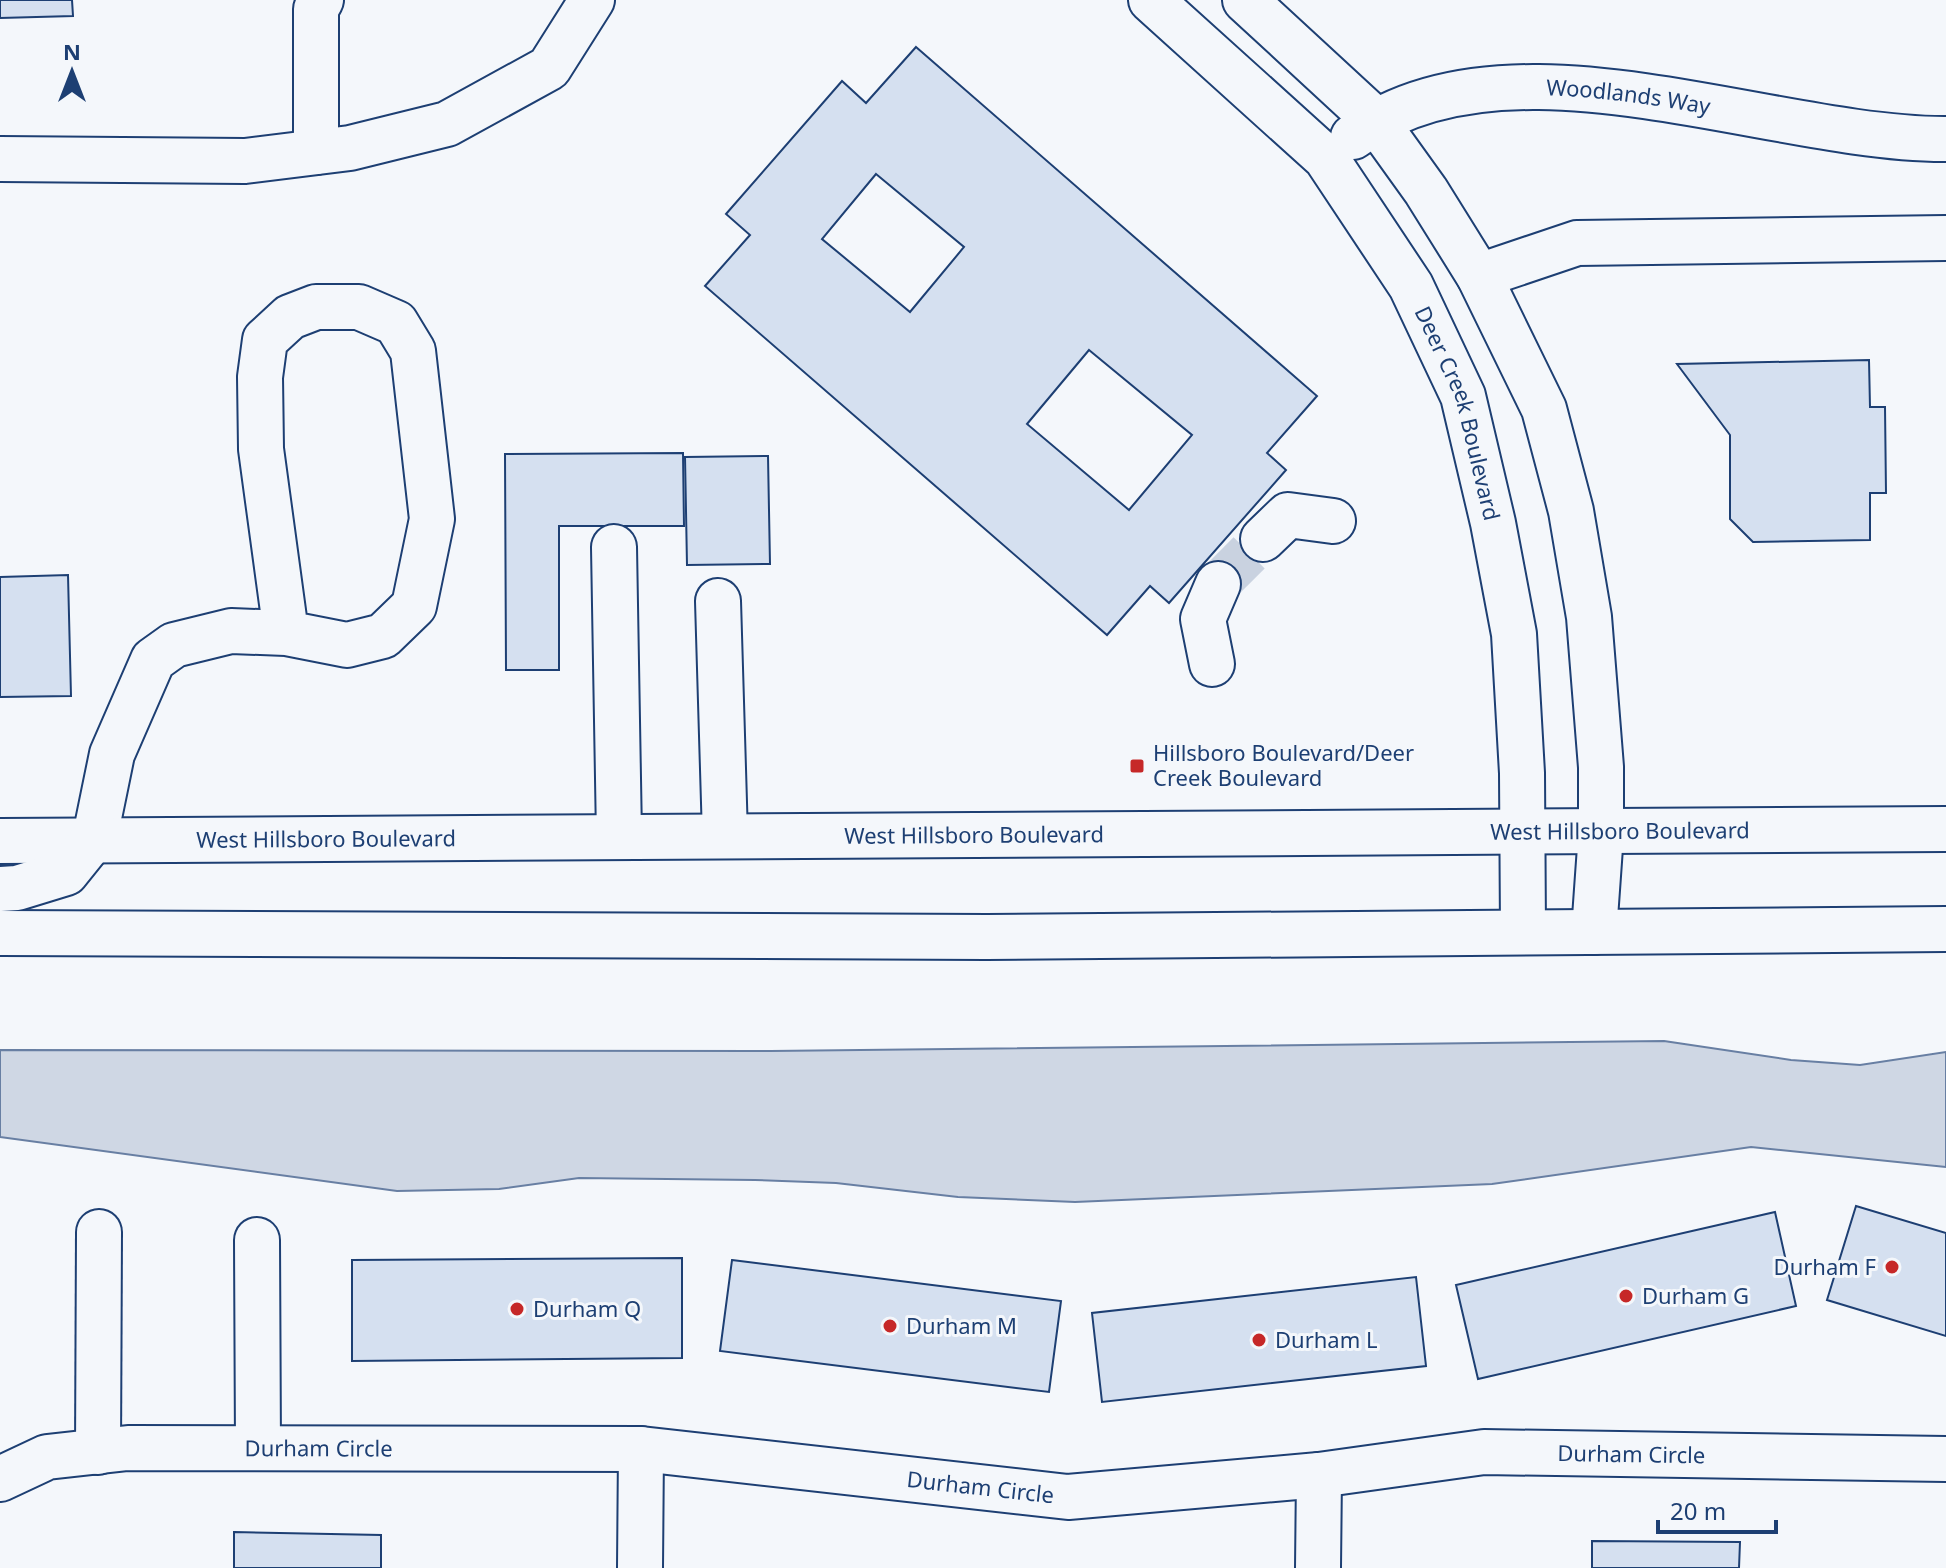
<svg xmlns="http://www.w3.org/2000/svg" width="1946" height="1568" viewBox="0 0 1946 1568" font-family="'Noto Sans',sans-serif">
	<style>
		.water { fill: #cfd7e4; stroke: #687fa3; stroke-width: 2 }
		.building { fill: #d5e0f0; stroke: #1d3f73; stroke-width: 2; fill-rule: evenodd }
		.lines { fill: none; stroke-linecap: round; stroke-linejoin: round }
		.minor-tunnel { stroke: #c9d2e0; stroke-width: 44; stroke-dasharray: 44 22; stroke-linecap: butt }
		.minor-casing { stroke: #1d3f73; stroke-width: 48 }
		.major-casing { stroke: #1d3f73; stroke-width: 48 }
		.minor { stroke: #f4f7fb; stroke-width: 44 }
		.major { stroke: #f4f7fb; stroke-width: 44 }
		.poi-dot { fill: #c62828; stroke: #f4f7fb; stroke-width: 3 }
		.labels { text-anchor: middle; stroke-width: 6; stroke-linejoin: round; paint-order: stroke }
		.street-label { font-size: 22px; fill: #1d3f73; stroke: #f4f7fb }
		.poi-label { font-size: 22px; fill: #1d3f73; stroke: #f4f7fb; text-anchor: start }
	</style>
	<rect width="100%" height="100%" fill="#f4f7fb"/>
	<path class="water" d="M 1664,1041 L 1791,1060 L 1860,1065 L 1946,1052 L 1946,1167 L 1751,1147 L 1492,1184 L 1075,1202 L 958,1197 L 836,1183 L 755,1180 L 579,1178 L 499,1189 L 397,1191 L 0,1137 L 0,1050 L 771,1051 Z"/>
	<g class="building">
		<path d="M 0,0 L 72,0 L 73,16 L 0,18 Z"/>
		<path d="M 916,47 L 1317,396 L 1267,453 L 1286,470 L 1169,603 L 1150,586 L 1107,635 L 705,286 L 750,235 L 726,214 L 842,81 L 866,103 ZM 876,174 L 964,247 L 910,312 L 822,239 ZM 1089,350 L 1192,435 L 1129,510 L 1027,424 Z"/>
		<path d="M 1869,360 L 1870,407 L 1885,407 L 1886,493 L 1870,493 L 1870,540 L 1753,542 L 1730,519 L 1730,435 L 1677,364 Z"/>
		<path d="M 683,453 L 684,526 L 559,526 L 559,670 L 506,670 L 505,454 Z"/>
		<path d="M 768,456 L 770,564 L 687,565 L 685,457 Z"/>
		<path d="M 68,575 L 71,696 L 0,697 L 0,577 Z"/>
		<path d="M 1856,1206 L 1946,1233 L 1946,1336 L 1827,1300 Z"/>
		<path d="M 1775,1212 L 1796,1306 L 1478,1379 L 1456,1285 Z"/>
		<path d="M 682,1258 L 682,1358 L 352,1361 L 352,1260 Z"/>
		<path d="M 732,1260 L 1061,1301 L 1049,1392 L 720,1351 Z"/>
		<path d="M 1416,1277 L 1426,1366 L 1102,1402 L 1092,1313 Z"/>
		<path d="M 234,1532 L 381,1535 L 381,1568 L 234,1568 Z"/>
		<path d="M 1592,1541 L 1740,1542 L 1739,1568 L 1592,1568 Z"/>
	</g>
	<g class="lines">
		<path class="minor-tunnel" d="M 1218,584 L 1263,539"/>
		<defs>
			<g id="minor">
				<path id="s1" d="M 1151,0 L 1326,158 L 1411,286 L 1463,396 L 1493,523 L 1514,634 L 1522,773 L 1523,932"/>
				<path d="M 1245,0 L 1375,120 L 1426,191 L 1479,276 L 1544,409 L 1571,511 L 1589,617 L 1601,767 L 1601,833 L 1594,932"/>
				<path id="s2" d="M 1353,137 C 1506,23 1772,140 1946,139"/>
				<path d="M 316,152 L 316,9 L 321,0"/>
				<path d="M 0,159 L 245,161 L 350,148 L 447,124 L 549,68 L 592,0"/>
				<path d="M 1479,276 L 1577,243 L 1946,238"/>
				<path d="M 1263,539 L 1288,515 L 1333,521"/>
				<path d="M 614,547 L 619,836"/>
				<path d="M 718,601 L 725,836"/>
				<path d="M 1212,664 L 1203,619 L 1218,584"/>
				<path d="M 95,837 L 112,754 L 153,660 L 174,645 L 231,631 L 286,633 L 347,645 L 383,636 L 414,606 L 432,519 L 413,351 L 396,323 L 359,307 L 316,307 L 290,317 L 265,340 L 260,377 L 261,449 L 286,633"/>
				<path d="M 257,1240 L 258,1448"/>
				<path d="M 98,1452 L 99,1232"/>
				<path id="s3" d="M 0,1479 L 47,1457 L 128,1448 L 641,1449 L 1068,1497 L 1319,1475 L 1484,1452 L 1946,1459"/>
				<path d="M 640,1568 L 641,1449"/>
				<path d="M 1318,1568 L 1319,1475"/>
			</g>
			<g id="major">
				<path id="s4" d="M 0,841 L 1946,829"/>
				<path d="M 0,889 L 17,888 L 66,873 L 95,837"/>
				<path d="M 0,933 L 987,937 L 1946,929"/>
			</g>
		</defs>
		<use href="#minor" class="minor-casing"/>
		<use href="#major" class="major-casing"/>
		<use href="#minor" class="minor"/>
		<use href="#major" class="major"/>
	</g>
	<g class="poi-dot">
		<rect x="1129" y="758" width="16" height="16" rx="4"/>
		<circle cx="1892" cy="1267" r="8"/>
		<circle cx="1626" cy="1296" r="8"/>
		<circle cx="517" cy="1309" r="8"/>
		<circle cx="890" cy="1326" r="8"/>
		<circle cx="1259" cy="1340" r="8"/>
	</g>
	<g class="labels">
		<g class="street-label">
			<text dy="8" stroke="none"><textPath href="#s2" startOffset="286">Woodlands Way</textPath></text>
			<text dy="8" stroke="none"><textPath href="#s1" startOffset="526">Deer Creek Boulevard</textPath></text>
			<text dy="8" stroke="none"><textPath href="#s4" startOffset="1620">West Hillsboro Boulevard</textPath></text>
			<text dy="8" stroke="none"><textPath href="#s4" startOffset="974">West Hillsboro Boulevard</textPath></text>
			<text dy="8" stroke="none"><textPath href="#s4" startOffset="326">West Hillsboro Boulevard</textPath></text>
			<text dy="8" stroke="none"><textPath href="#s3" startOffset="324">Durham Circle</textPath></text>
			<text dy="8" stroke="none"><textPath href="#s3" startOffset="1642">Durham Circle</textPath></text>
			<text dy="8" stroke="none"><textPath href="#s3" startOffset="988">Durham Circle</textPath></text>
		</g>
		<g class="poi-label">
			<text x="1153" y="761">Hillsboro Boulevard/Deer<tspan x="1153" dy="25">Creek Boulevard</tspan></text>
			<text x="1876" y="1275" text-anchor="end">Durham F</text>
			<text x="1642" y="1304">Durham G</text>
			<text x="533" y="1317">Durham Q</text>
			<text x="906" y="1334">Durham M</text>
			<text x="1275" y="1348">Durham L</text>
		</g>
	</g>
	<g transform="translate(72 72)" stroke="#f4f7fb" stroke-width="6" paint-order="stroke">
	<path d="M0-6L14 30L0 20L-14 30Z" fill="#1d3f73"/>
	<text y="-12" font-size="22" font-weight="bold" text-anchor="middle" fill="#1d3f73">N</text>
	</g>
	<path d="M1658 1520v12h118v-12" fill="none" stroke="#1d3f73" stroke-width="4"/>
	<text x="1670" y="1520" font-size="24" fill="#1d3f73" stroke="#f4f7fb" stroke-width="6" paint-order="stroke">20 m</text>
</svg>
